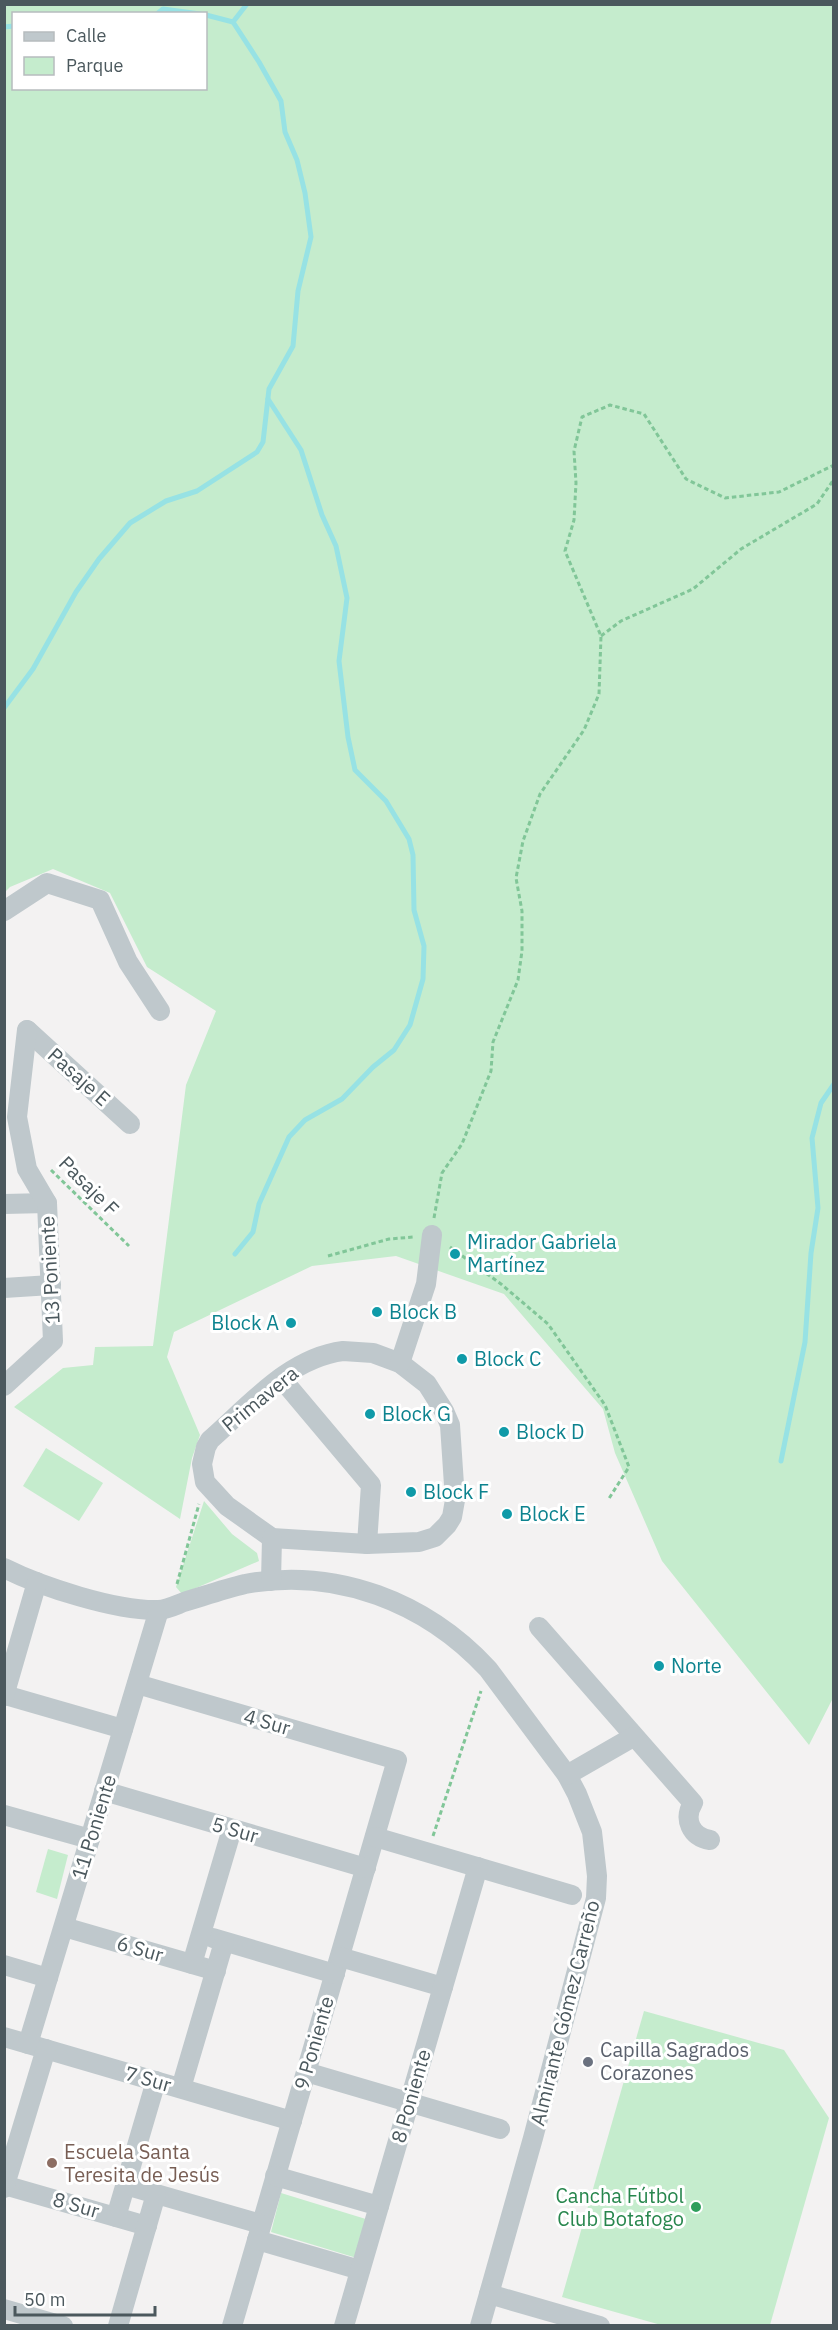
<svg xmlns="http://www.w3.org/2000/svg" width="838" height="2330" viewBox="0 0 838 2330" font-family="'IBM Plex Sans',sans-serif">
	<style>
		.green { fill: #c5eccd; fill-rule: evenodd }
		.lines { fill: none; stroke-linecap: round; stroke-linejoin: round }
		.stream { stroke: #97e2e4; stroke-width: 5 }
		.path { stroke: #81c698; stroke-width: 3; stroke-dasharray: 4.5 3; stroke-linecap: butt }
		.minor { stroke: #bfc8cc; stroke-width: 20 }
		.culture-dot { fill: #0f9aa8; stroke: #fff; stroke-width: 2 }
		.worship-dot { fill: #6b7280; stroke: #fff; stroke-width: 2 }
		.education-dot { fill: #8d6e63; stroke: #fff; stroke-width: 2 }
		.leisure-dot { fill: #2e9e5b; stroke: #fff; stroke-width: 2 }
		.labels { text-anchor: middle; stroke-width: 6; stroke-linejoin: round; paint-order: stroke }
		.street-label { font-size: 20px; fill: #4b585d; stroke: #fff }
		.culture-label { font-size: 20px; fill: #0d838f; stroke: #fff; text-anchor: start }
		.worship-label { font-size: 20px; fill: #5b616d; stroke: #fff; text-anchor: start }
		.education-label { font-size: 20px; fill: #785e54; stroke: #fff; text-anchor: start }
		.leisure-label { font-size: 20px; fill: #27864d; stroke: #fff; text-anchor: end }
	</style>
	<rect width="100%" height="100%" fill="#f3f2f2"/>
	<g class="green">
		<path d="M 5,5 L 833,5 L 834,1696 L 809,1745 L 662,1561 L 615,1453 L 603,1409 L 504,1294 L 396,1256 L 312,1266 L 174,1332 L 167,1357 L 200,1435 L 192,1458 L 180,1519 L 14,1407 L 63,1368 L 93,1365 L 95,1347 L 153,1346 L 186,1085 L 216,1011 L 147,967 L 110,893 L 53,869 L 10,887 L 5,892 ZM 14,14 L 206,14 L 206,88 L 14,88 Z"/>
		<path d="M 46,1448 L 103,1483 L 79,1521 L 23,1486 Z"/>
		<path d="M 204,1501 L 232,1534 L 257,1553 L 259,1561 L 182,1594 L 176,1587 Z"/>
		<path d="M 48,1849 L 68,1855 L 57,1899 L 36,1892 Z"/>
		<path d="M 644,2011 L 784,2050 L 829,2118 L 770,2325 L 661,2325 L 562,2297 Z"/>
		<path d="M 281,2193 L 369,2220 L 360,2259 L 271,2232 Z"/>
	</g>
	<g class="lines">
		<g class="stream">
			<path d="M 157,14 L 163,9 L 200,14"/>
			<path d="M 206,15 L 233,22"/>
			<path d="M 4,27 L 14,26"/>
			<path d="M 4,708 L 33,669 L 76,592 L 99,559 L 130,523 L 166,501 L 197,491 L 257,452 L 263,442 L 269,389 L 293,346 L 298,291 L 311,237 L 305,193 L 297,160 L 285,132 L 281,101 L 259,62 L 233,22 L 247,4"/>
			<path d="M 235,1254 L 253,1232 L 259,1204 L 289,1137 L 305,1120 L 342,1099 L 373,1067 L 394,1050 L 410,1025 L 423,979 L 424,946 L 414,910 L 413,855 L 409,839 L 386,801 L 355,770 L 348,737 L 339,661 L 347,598 L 336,546 L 322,515 L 301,450 L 268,399"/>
			<path d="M 781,1461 L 805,1342 L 811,1253 L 818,1208 L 812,1138 L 821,1103 L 834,1084"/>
		</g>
		<g class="path">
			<path d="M 601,636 L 621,621 L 693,589 L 741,549 L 817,504 L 834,479"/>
			<path d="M 51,1170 L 129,1246"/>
			<path d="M 434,1218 L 442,1173 L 462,1144 L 491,1071 L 493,1042 L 518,980 L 522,951 L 522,911 L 516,878 L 523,841 L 540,794 L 584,730 L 599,694 L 601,636 L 565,551 L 574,520 L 576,483 L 574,451 L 582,417 L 610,405 L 644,414 L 686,479 L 725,498 L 779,492 L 834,465"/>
			<path d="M 450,1247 L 501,1284 L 548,1324 L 605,1405 L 629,1467 L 608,1500"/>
			<path d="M 328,1256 L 389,1239 L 414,1237"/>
			<path d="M 177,1584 L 199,1504"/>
			<path d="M 433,1836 L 481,1691"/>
		</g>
		<g class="minor">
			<path d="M 4,911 L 47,883 L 100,900 L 128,962 L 160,1011"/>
			<path d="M 27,1030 L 130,1124"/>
			<path d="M 4,1204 L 47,1203"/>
			<path d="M 4,1288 L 51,1285"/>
			<path d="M 343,1351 L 373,1353 L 400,1363 L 427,1384 L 444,1411 L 450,1425 L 455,1500 L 452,1517 L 447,1525 L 435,1537 L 419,1542 L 367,1544 L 272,1538 L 227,1506 L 205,1482 L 202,1464 L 206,1447 L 210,1440 C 250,1405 289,1358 343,1351 Z"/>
			<path d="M 400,1363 L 426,1284 L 432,1235"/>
			<path d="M 281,1378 L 371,1485 L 367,1544"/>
			<path d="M 4,1386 L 53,1341 L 47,1203 L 27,1169 L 17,1117 L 27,1030"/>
			<path d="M 4,1568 C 42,1587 116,1611 158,1610 C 166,1610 176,1605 184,1602 C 204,1596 224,1589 245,1584 C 336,1567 426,1602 488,1669 L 567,1775 L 577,1794 L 592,1832 L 597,1876 L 596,1898 L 533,2138 L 480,2326"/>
			<path d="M 271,1581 L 272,1538"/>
			<path d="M 539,1627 L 693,1803 C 683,1819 691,1837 710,1840"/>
			<path d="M 137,1684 L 397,1760 L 232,2326"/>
			<path d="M 5,1695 L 123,1729"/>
			<path d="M 4,1696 L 37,1582"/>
			<path d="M 567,1775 L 633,1737"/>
			<path d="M 104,1791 L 366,1868"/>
			<path d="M 4,1815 L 90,1839"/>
			<path d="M 375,1837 L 572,1895"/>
			<path d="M 64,1927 L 216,1971"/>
			<path d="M 213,1938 L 335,1974"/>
			<path d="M 340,1957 L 443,1987"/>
			<path d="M 192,1964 L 232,1829"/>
			<path d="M 4,1965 L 48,1978"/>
			<path d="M 4,2037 L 292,2121"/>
			<path d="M 28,2044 L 159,1610"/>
			<path d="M 306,2072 L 500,2129"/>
			<path d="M 181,2088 L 224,1942"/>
			<path d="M 275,2176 L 379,2206"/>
			<path d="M 4,2185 L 147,2226"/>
			<path d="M 125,2185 L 261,2224"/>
			<path d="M 4,2188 L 46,2049"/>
			<path d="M 116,2217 L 156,2081"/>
			<path d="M 257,2240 L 360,2270"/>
			<path d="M 489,2294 L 600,2326"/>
			<path d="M 4,2309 L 63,2326"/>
			<path d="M 118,2326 L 156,2194"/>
			<path d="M 344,2326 L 478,1867"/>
		</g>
	</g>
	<g class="culture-dot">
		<circle cx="455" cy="1254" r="6"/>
		<circle cx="377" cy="1312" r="6"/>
		<circle cx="291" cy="1323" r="6"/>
		<circle cx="462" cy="1359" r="6"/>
		<circle cx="370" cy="1414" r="6"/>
		<circle cx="504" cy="1432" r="6"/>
		<circle cx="411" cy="1492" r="6"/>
		<circle cx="507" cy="1514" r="6"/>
		<circle cx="659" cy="1666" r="6"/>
	</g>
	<circle class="worship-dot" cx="588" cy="2062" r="6"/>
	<circle class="education-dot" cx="52" cy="2163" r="6"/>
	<circle class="leisure-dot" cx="696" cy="2207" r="6"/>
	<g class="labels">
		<g class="street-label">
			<text transform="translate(79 1077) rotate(42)" y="7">Pasaje E</text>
			<text transform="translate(89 1186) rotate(45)" y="7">Pasaje F</text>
			<text transform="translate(50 1270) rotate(-93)" y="7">13 Poniente</text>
			<text transform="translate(260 1399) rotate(-39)" y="7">Primavera</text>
			<text transform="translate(267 1722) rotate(16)" y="7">4 Sur</text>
			<text transform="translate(94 1827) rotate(-73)" y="7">11 Poniente</text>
			<text transform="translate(235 1830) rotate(16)" y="7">5 Sur</text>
			<text transform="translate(140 1949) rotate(16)" y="7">6 Sur</text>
			<text transform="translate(565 2013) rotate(-76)" y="7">Almirante Gómez Carreño</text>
			<text transform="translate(314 2043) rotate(-74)" y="7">9 Poniente</text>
			<text transform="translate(148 2079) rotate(16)" y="7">7 Sur</text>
			<text transform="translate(411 2096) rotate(-74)" y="7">8 Poniente</text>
			<text transform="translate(76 2205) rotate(16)" y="7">8 Sur</text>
		</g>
		<g class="culture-label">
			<text x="467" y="1249">Mirador Gabriela<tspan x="467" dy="23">Martínez</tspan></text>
			<text x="389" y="1319">Block B</text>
			<text x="279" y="1330" text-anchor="end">Block A</text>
			<text x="474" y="1366">Block C</text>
			<text x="382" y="1421">Block G</text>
			<text x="516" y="1439">Block D</text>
			<text x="423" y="1499">Block F</text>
			<text x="519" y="1521">Block E</text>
			<text x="671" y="1673">Norte</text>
		</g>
		<g class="worship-label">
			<text x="600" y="2057">Capilla Sagrados<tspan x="600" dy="23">Corazones</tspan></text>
		</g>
		<g class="education-label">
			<text x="64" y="2159">Escuela Santa<tspan x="64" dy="23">Teresita de Jesús</tspan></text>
		</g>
		<g class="leisure-label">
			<text x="684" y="2203">Cancha Fútbol<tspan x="684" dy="23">Club Botafogo</tspan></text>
		</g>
	</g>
	<rect width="838" height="2330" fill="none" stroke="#4b585d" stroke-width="12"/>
	<rect x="12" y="12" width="195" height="78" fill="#ffffff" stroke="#b7bcbe" stroke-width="1.5"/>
	<rect x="24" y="32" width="30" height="9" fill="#bfc8cc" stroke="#b7bcbe" stroke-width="1.5"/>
	<text x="66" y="42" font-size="18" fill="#4b585d">Calle</text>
	<rect x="24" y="57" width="30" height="18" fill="#c5eccd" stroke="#b7bcbe" stroke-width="1.5"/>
	<text x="66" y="72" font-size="18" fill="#4b585d">Parque</text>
	<path d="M15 2306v9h140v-9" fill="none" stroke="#4b585d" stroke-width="3"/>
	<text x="24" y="2306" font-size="18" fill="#4b585d" stroke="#ffffff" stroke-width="4.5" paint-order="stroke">50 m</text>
</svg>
